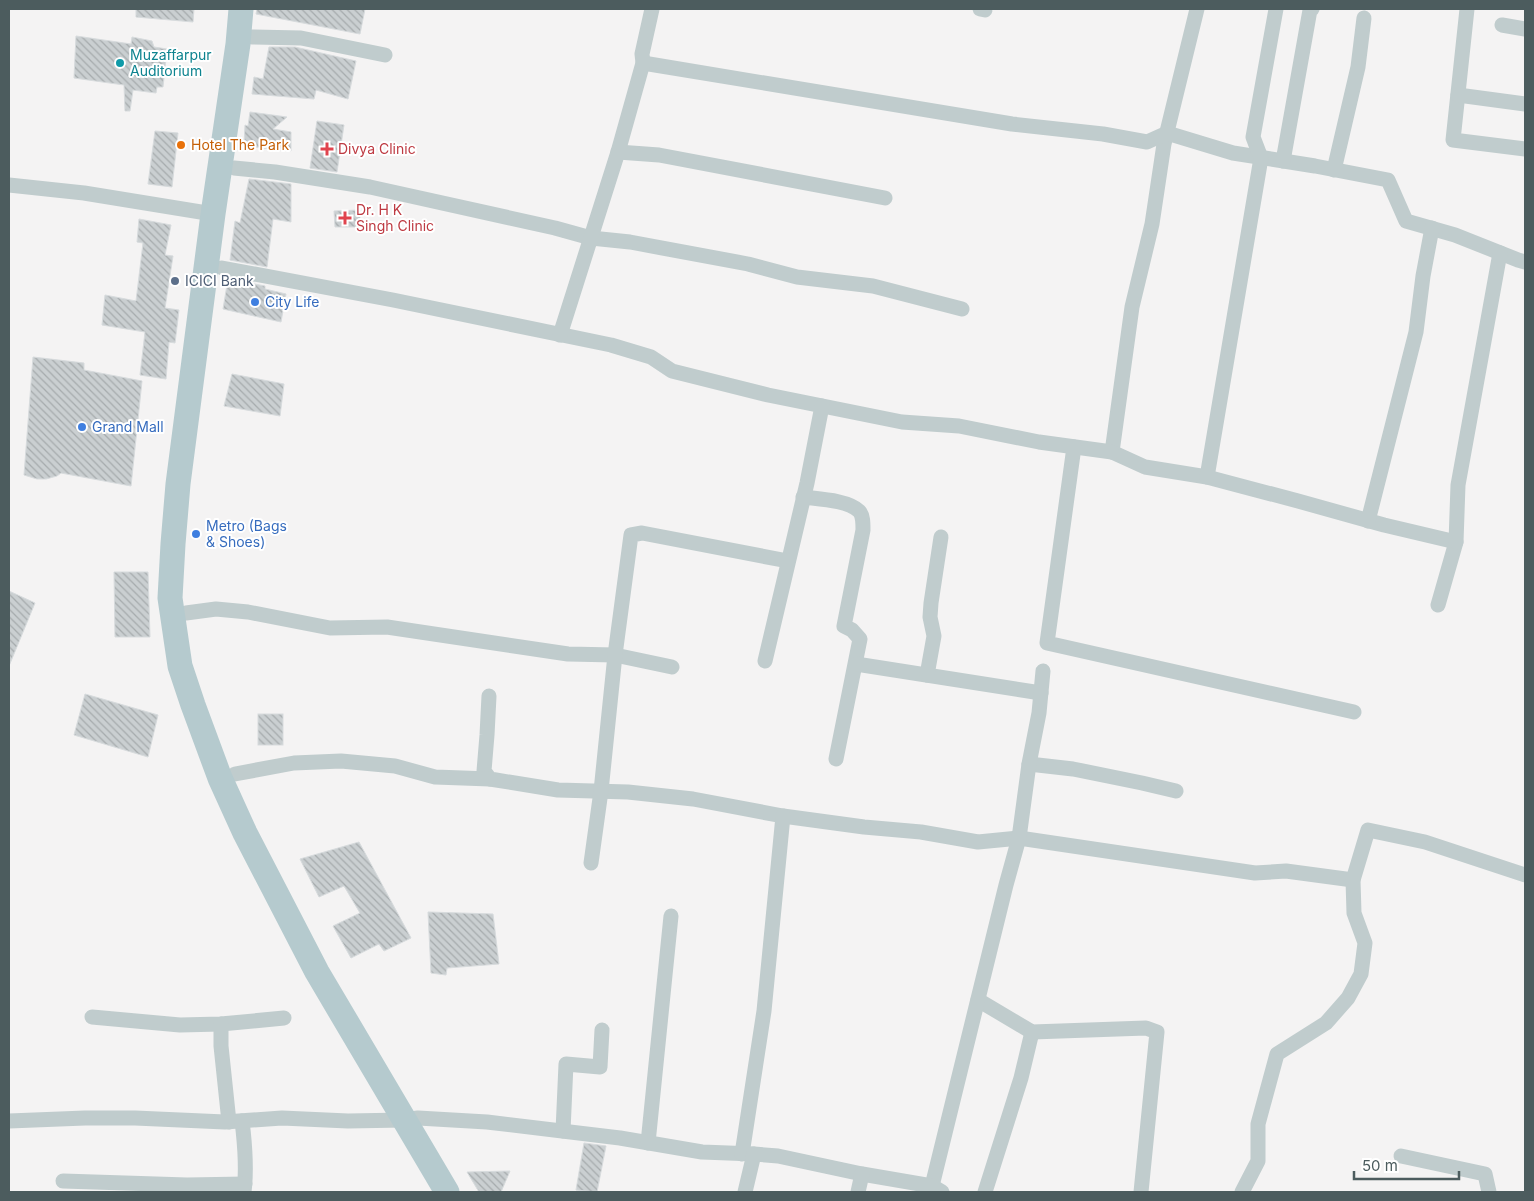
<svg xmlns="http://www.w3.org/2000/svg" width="1534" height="1201" viewBox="0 0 1534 1201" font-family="Inter,sans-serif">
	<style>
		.building { fill: url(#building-back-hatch); stroke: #d7dbdd }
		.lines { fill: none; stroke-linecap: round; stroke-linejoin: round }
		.minor { stroke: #c0cccd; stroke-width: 15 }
		.primary { stroke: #b5cace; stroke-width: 25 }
		.culture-dot { fill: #0f9aa8; stroke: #fff; stroke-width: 2 }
		.food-dot { fill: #e8710a; stroke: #fff; stroke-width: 2 }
		.health-dot { fill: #e0444e; stroke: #fff; stroke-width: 2 }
		.service-dot { fill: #5c6f8a; stroke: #fff; stroke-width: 2 }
		.shop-dot { fill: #3f7fe0; stroke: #fff; stroke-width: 2 }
		.labels { text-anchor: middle; stroke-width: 4; stroke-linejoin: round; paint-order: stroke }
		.culture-label { font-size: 14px; fill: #0d838f; stroke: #fff; text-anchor: start }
		.food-label { font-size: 14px; fill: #c56008; stroke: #fff; text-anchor: start }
		.health-label { font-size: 14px; fill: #be3a42; stroke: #fff; text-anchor: start }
		.service-label { font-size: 14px; fill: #4e5e75; stroke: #fff; text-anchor: start }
		.shop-label { font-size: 14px; fill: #366cbe; stroke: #fff; text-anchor: start }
	</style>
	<defs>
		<pattern id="building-back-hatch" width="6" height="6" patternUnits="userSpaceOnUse" patternTransform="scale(1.25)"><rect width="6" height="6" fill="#cacfd1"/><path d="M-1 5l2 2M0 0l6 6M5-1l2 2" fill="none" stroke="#a6abad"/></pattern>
	</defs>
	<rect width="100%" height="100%" fill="#f4f3f3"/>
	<g class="building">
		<path d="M 136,9 L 194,9 L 193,22 L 136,17 Z"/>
		<path d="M 257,9 L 365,9 L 360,34 L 256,14 Z"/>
		<path d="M 76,36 L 131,44 L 132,37 L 152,41 L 154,47 L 167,49 L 163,87 L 157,87 L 156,93 L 133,90 L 130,111 L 125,111 L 124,85 L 74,78 Z"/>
		<path d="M 269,47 L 295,47 L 356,61 L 348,99 L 316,90 L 314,99 L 252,94 L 254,77 L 263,79 Z"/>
		<path d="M 250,112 L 287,117 L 273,129 L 291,132 L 291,151 L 244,146 L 245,125 L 248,126 Z"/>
		<path d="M 317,121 L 344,125 L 337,172 L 310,168 Z"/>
		<path d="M 155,131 L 178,133 L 172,187 L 148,184 Z"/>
		<path d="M 249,179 L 291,184 L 291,222 L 273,219 L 267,267 L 230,260 L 235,221 L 240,223 Z"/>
		<path d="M 360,210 L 360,227 L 335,227 L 334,211 Z"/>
		<path d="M 139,219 L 171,225 L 165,255 L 173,256 L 165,308 L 179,310 L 175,343 L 169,342 L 166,379 L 140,375 L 145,332 L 102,325 L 105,295 L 136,301 L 143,243 L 137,242 Z"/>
		<path d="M 228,279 L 265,286 L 265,289 L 286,294 L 281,322 L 223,309 Z"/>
		<path d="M 33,357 L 84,363 L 84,370 L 142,381 L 131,486 L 61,473 L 57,476 L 46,479 L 37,479 L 24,475 Z"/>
		<path d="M 232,374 L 284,384 L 280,416 L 224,406 Z"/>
		<path d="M 114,572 L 148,572 L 150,637 L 115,637 Z"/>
		<path d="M 9,591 L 35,603 L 9,666 Z"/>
		<path d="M 85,694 L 158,715 L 148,757 L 74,735 Z"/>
		<rect x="258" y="714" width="25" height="31"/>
		<path d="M 359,842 L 411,938 L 384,951 L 379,944 L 351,958 L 333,926 L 360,913 L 344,886 L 319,897 L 300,859 Z"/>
		<path d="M 428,912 L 493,914 L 499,964 L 447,968 L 446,975 L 431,973 Z"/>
		<path d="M 584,1143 L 606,1146 L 597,1192 L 576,1190 Z"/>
		<path d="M 510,1171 L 501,1192 L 479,1192 L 467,1172 Z"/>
	</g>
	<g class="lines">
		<g class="minor">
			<path d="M 980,9 L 985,10"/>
			<path d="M 1197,9 L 1164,144 L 1152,224 L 1132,307 L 1112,452 L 1145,467 L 1207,477 L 1298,501 L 1384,525 L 1456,542 L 1438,605"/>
			<path d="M 1467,9 L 1453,140 L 1525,149"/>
			<path d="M 1502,25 L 1525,29"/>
			<path d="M 252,37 L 301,38 L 385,55"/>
			<path d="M 643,63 L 1012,124 L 1103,134 L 1147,142 L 1167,133 L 1233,153 L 1315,166 L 1388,180 L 1406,221 L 1455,235 L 1518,260 L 1525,262"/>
			<path d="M 1458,95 L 1525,104"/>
			<path d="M 618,152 L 659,155 L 885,198"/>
			<path d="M 1283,161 L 1310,10 L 1312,9"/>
			<path d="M 234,168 L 275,172 L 370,187 L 555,228 L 591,238 L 630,242 L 748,264 L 797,277 L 873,286 L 962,309"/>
			<path d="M 1334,170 L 1358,67 L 1364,18"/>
			<path d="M 9,185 L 84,193 L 213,214"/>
			<path d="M 222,268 L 393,300 L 611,345 L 651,357 L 672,371 L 768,395 L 902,422 L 959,426 L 1039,442 L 1112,452"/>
			<path d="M 560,335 L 618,152 L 643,63 L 642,54 L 652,9"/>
			<path d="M 1074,447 L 1047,643 L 1354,712"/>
			<path d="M 1207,477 L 1261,158 L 1253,137 L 1276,9"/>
			<path d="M 803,497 C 818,499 848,500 859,511 C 863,515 863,523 863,530 L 844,626 L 852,630 L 860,639 L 836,759"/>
			<path d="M 1368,521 L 1416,332 L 1423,276 L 1432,228"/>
			<path d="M 1456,542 L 1458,485 L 1500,253"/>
			<path d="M 186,613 L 216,609 L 248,612 L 330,628 L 387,627 L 568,654 L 615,655 L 672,667"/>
			<path d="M 765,661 L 807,483 L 822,406"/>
			<path d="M 856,664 L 1041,693"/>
			<path d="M 927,675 L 934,636 L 930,617 L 931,603 L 941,537"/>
			<path d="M 489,696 L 487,735 L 484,771 L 490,779 L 558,790 L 628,792 L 693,799 L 783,816 L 864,827 L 921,832 L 978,842 L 1019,838 L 1255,873 L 1286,871 L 1353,880"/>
			<path d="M 1029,764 L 1073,769 L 1142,783 L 1176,791"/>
			<path d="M 235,774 L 294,763 L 341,761 L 395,766 L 435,777 L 490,779"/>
			<path d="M 591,863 L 601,791 L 615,655 L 631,535 L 642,533 L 788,561"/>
			<path d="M 978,1000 L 1032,1032 L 1146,1028 L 1157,1032 L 1141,1192"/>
			<path d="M 92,1017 L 180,1025 L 221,1024 L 284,1018"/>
			<path d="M 221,1024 L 221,1046 L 229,1122"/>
			<path d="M 9,1121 L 85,1118 L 135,1118 L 225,1122 L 282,1118 L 348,1121 L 404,1120 L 418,1118 L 487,1122 L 620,1138 L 702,1152 L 754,1154"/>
			<path d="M 242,1121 C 245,1145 247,1168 244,1192"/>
			<path d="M 563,1131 L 566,1064 L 600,1067 L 602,1030"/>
			<path d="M 648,1143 L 671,916"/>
			<path d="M 742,1154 L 764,1011 L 783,816"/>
			<path d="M 1401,1156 L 1485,1174 L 1489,1192"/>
			<path d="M 63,1181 L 187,1185 L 245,1184"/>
			<path d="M 932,1186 L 1006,885 L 1019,838 L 1029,764 L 1039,713 L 1043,671"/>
			<path d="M 745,1192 L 754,1154 L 778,1156 L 862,1174 L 932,1186 L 942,1192"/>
			<path d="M 858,1192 L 862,1174"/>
			<path d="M 985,1192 L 1021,1078 L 1032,1032"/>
			<path d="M 1242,1192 L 1258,1161 L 1258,1124 L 1277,1054 L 1326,1023 L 1348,998 L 1361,974 L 1365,943 L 1354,913 L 1353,880 L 1368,830 L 1425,842 L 1525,875"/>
		</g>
		<path class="primary" d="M 241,9 L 238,44 L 213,214 L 178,484 L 173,544 L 170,598 L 180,666 L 193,705 L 220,778 L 245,833 L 317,972 L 447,1192"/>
	</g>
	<circle class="culture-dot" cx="120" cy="63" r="5"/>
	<circle class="food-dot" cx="181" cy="145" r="5"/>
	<g class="health-dot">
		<path d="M324.5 141.5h5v5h5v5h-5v5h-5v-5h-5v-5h5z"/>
		<path d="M342.5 210.5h5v5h5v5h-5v5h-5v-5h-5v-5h5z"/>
	</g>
	<circle class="service-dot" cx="175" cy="281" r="5"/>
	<g class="shop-dot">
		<circle cx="255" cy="302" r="5"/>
		<circle cx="82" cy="427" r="5"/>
		<circle cx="196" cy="534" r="5"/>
	</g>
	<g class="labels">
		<g class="culture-label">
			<text x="130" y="60">Muzaffarpur<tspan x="130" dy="16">Auditorium</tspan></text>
		</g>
		<g class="food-label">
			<text x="191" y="150">Hotel The Park</text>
		</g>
		<g class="health-label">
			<text x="338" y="154">Divya Clinic</text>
			<text x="356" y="215">Dr. H K<tspan x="356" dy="16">Singh Clinic</tspan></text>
		</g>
		<g class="service-label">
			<text x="185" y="286">ICICI Bank</text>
		</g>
		<g class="shop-label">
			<text x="265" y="307">City Life</text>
			<text x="92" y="432">Grand Mall</text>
			<text x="206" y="531">Metro (Bags<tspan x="206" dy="16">&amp; Shoes)</tspan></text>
		</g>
	</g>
	<rect width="1534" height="1201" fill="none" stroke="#4c5c5e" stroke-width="20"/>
	<path d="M1354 1171v8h105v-8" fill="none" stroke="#4c5c5e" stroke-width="2.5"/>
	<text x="1362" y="1171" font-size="15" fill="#4c5c5e" stroke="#ffffff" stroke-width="4" paint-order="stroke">50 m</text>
</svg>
